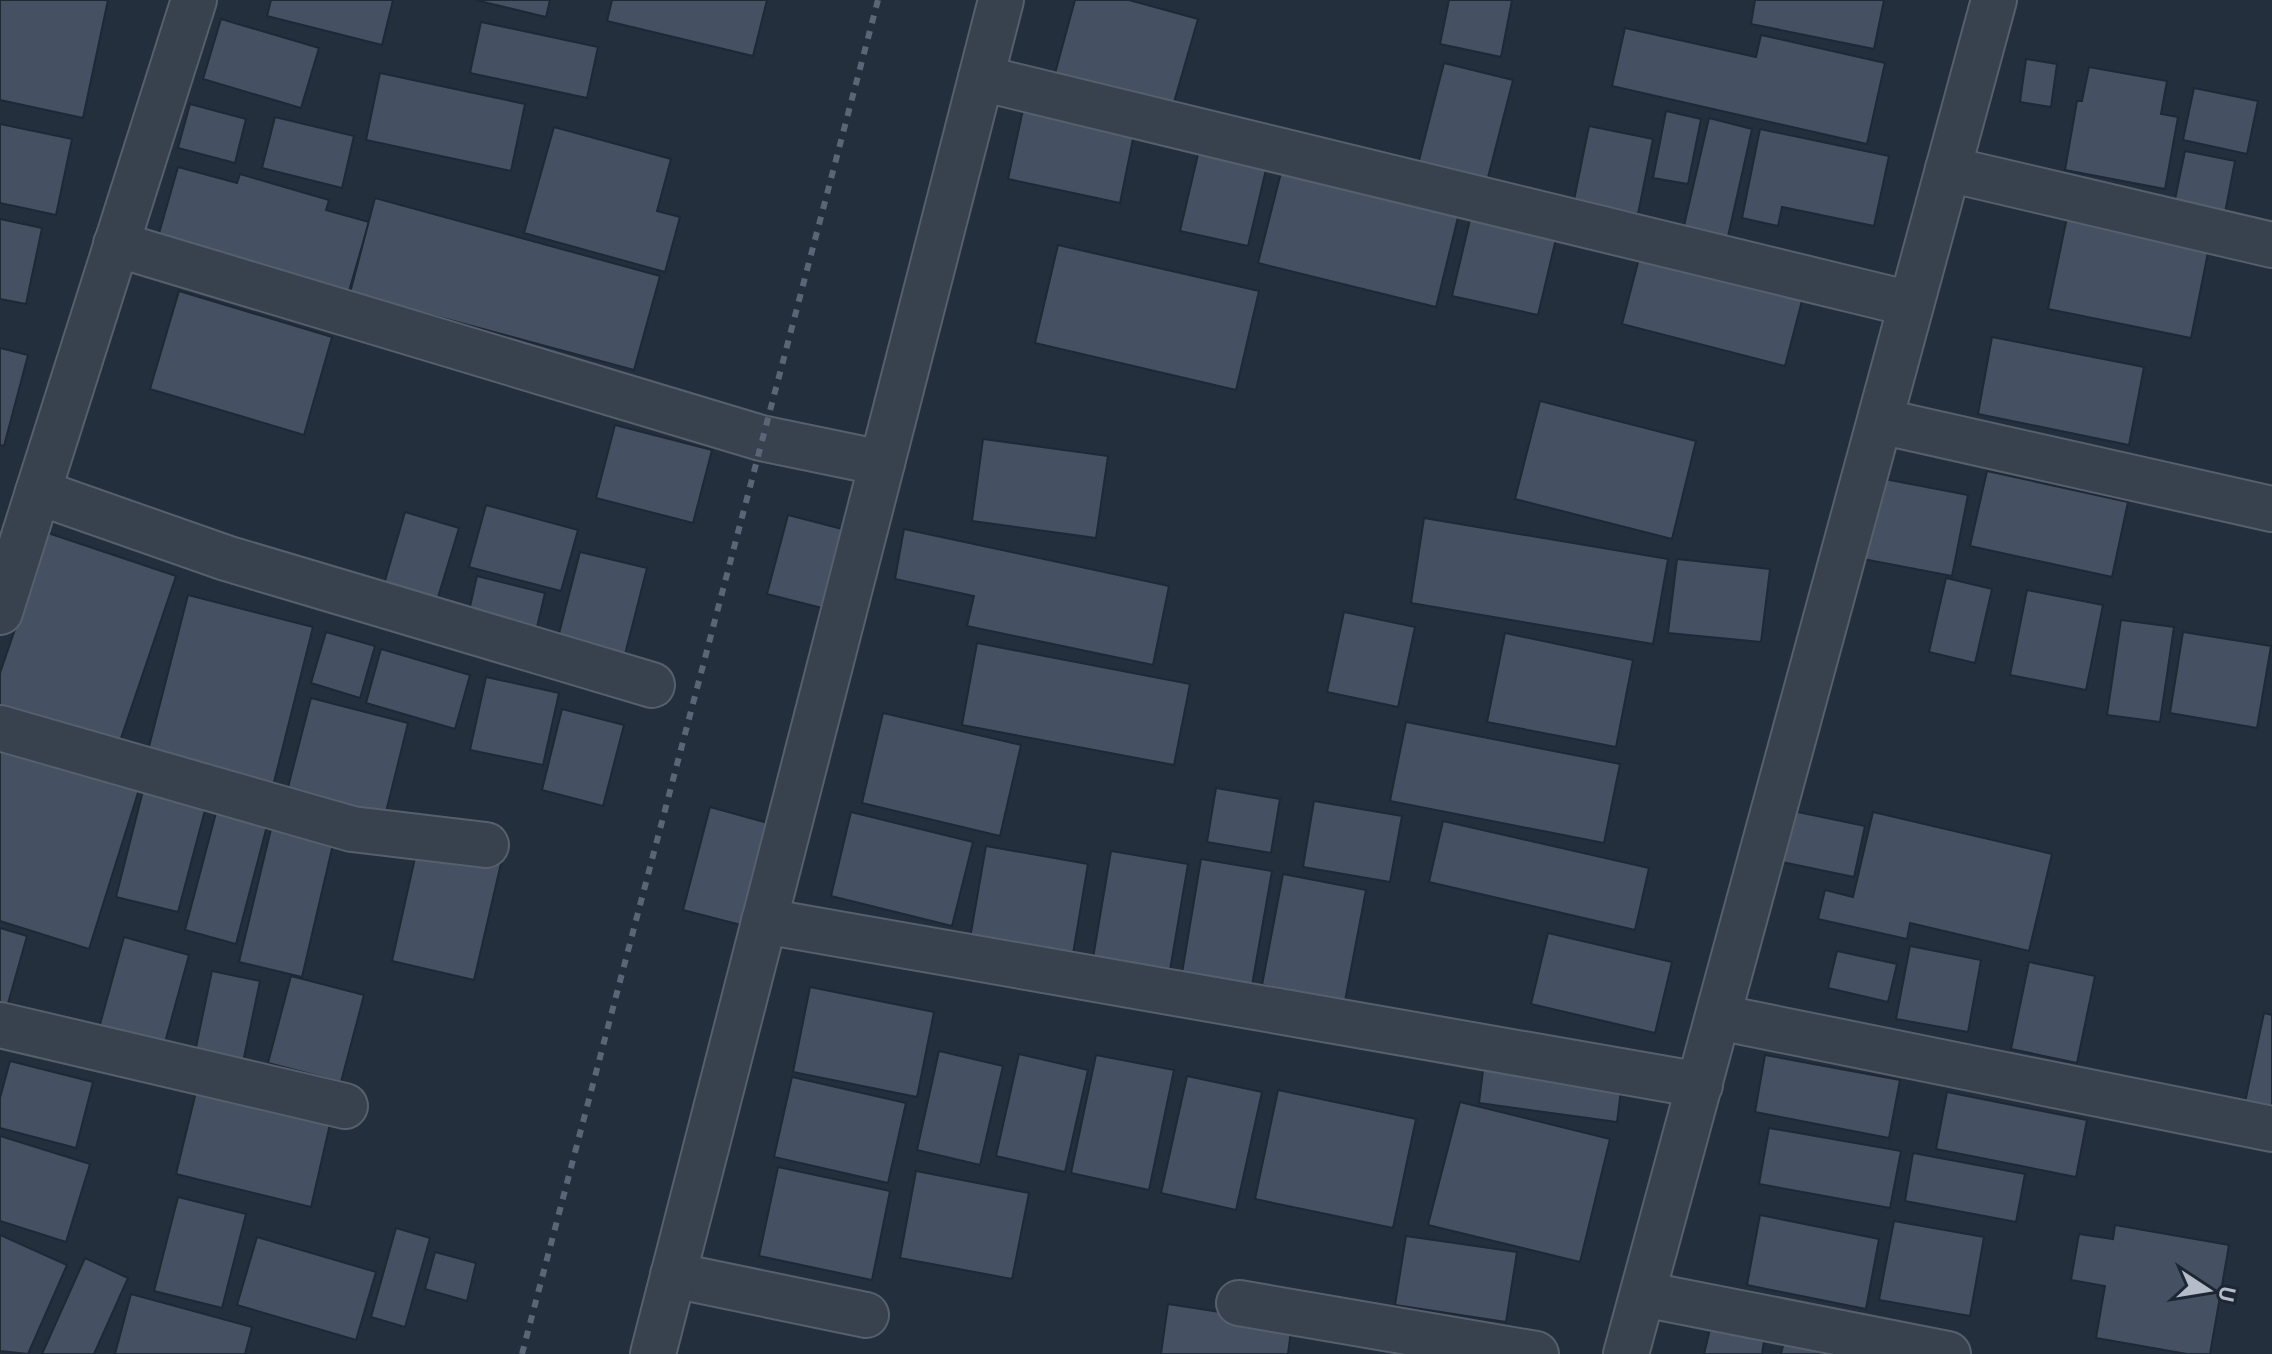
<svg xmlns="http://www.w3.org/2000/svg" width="2272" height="1354" viewBox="0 0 2272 1354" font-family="Ubuntu,sans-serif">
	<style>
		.building { fill: #455162; stroke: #1f2835; stroke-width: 2 }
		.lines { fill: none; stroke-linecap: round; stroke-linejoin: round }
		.street-casing { stroke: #565f6c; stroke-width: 48 }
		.street { stroke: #38414e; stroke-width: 44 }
		.rail { stroke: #5a6575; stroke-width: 6; stroke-dasharray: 8 8; stroke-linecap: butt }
	</style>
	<rect width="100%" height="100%" fill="#242f3e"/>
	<g class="building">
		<path d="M 0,0 L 108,0 L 83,118 L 0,100 Z"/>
		<path d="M 271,0 L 393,0 L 382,45 L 267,16 Z"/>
		<path d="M 475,0 L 550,0 L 546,17 Z"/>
		<path d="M 612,0 L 767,0 L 753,56 L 607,21 Z"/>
		<path d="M 1075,0 L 1129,0 L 1198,19 L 1172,109 L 1054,77 Z"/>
		<path d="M 1449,0 L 1512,0 L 1501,57 L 1440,44 Z"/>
		<path d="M 1755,0 L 1884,0 L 1874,49 L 1751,24 Z"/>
		<path d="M 221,19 L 319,48 L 301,108 L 203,79 Z"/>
		<path d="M 481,22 L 598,47 L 587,98 L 470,73 Z"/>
		<path d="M 1625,28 L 1756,57 L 1761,35 L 1885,63 L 1867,144 L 1612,86 Z"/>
		<path d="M 2026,59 L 2057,64 L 2051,107 L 2020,102 Z"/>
		<path d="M 1444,63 L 1513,80 L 1485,189 L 1416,172 Z"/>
		<path d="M 2089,67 L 2167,81 L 2161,114 L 2178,117 L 2165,189 L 2065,170 L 2077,101 L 2082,101 Z"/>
		<path d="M 380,73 L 525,104 L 511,171 L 366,140 Z"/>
		<path d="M 2194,88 L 2258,101 L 2247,154 L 2183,140 Z"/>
		<path d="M 190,104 L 246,119 L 235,163 L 178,148 Z"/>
		<path d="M 1024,105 L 1135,129 L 1120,203 L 1008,179 Z"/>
		<path d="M 1666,111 L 1701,119 L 1688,184 L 1653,178 Z"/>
		<path d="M 275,117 L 354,136 L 342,188 L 262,168 Z"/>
		<path d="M 1709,118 L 1752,129 L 1727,241 L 1683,230 Z"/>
		<path d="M 0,124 L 72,139 L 56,215 L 0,203 Z"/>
		<path d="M 1589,126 L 1653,139 L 1638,214 L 1574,200 Z"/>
		<path d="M 554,127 L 671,159 L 657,211 L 680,217 L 665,272 L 524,233 Z"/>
		<path d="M 1760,129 L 1889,156 L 1874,226 L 1782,207 L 1778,226 L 1742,218 Z"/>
		<path d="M 1200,146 L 1268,161 L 1248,246 L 1180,231 Z"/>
		<path d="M 2185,151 L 2235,161 L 2224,218 L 2173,209 Z"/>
		<path d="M 1284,161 L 1461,205 L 1436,307 L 1258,263 Z"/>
		<path d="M 178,167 L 237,183 L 240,174 L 329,200 L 326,210 L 369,222 L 347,298 L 156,244 Z"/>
		<path d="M 375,198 L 660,276 L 634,370 L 350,293 Z"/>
		<path d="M 2070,203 L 2212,232 L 2191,338 L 2048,309 Z"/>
		<path d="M 1473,207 L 1559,226 L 1538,315 L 1452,296 Z"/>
		<path d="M 0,219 L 42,228 L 26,304 L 0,299 Z"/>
		<path d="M 1058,245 L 1259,291 L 1236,390 L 1035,343 Z"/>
		<path d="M 1642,247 L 1805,289 L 1785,366 L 1622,324 Z"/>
		<path d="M 179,291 L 332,337 L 304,435 L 150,389 Z"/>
		<path d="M 1992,337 L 2144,367 L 2129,445 L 1978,414 Z"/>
		<path d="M 0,348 L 28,355 L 4,446 L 0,445 Z"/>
		<path d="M 1540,401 L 1696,441 L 1672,539 L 1515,499 Z"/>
		<path d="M 615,425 L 712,450 L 693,523 L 596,498 Z"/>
		<path d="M 983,439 L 1108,456 L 1096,538 L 972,521 Z"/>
		<path d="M 1987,471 L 2128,502 L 2112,577 L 1970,546 Z"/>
		<path d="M 1874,477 L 1968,495 L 1952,576 L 1858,558 Z"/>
		<path d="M 486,505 L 578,530 L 561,591 L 469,567 Z"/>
		<path d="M 405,512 L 459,528 L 435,607 L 382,591 Z"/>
		<path d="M 788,515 L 846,530 L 826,609 L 767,594 Z"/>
		<path d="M 1424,518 L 1668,559 L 1653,644 L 1411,603 Z"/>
		<path d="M 904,529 L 1169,586 L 1153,665 L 967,626 L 974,596 L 895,579 Z"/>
		<path d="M 48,533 L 176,576 L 116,753 L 0,713 L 0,673 Z"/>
		<path d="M 580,552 L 647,568 L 622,666 L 555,649 Z"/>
		<path d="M 1677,559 L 1770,569 L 1761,642 L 1668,633 Z"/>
		<path d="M 477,576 L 545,593 L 534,640 L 466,624 Z"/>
		<path d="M 1946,578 L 1992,589 L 1975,663 L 1929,652 Z"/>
		<path d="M 2027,590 L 2103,605 L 2086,690 L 2010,675 Z"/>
		<path d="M 188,595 L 313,627 L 271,794 L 145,762 Z"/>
		<path d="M 1344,612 L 1415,627 L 1398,707 L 1327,692 Z"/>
		<path d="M 2121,620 L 2174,627 L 2160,722 L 2107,715 Z"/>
		<path d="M 326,632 L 375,646 L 360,698 L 311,683 Z"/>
		<path d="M 2183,632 L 2271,646 L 2257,728 L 2170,713 Z"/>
		<path d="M 1505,633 L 1633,660 L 1616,747 L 1487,722 Z"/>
		<path d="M 977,643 L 1190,684 L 1174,765 L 962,725 Z"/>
		<path d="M 381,649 L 470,675 L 455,729 L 366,703 Z"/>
		<path d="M 486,677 L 559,693 L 543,765 L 470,750 Z"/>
		<path d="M 311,698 L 408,723 L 383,824 L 285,799 Z"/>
		<path d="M 562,709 L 624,725 L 603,806 L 542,790 Z"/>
		<path d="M 883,713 L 1021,745 L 1000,836 L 862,803 Z"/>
		<path d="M 1406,722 L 1620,764 L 1604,843 L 1390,801 Z"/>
		<path d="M 0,739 L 141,783 L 89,949 L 0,921 Z"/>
		<path d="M 146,779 L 209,795 L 178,912 L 116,897 Z"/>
		<path d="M 1216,788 L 1280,799 L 1271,853 L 1207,842 Z"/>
		<path d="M 1314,801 L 1402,816 L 1390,882 L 1303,867 Z"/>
		<path d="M 710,807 L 768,823 L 741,925 L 683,910 Z"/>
		<path d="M 217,809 L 268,822 L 236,944 L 185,930 Z"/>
		<path d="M 1793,811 L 1865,826 L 1854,877 L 1782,862 Z"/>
		<path d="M 851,812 L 973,842 L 952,926 L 831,896 Z"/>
		<path d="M 1873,812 L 2052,854 L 2029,951 L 1910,923 L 1907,939 L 1818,919 L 1825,890 L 1853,897 Z"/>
		<path d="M 1443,821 L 1649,868 L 1635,930 L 1429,882 Z"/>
		<path d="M 272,825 L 334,840 L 302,977 L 239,962 Z"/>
		<path d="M 419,840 L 502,859 L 474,980 L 392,961 Z"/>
		<path d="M 986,846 L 1088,864 L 1072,960 L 969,944 Z"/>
		<path d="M 1111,851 L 1188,864 L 1170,970 L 1093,958 Z"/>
		<path d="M 1201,859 L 1272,871 L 1251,991 L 1181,979 Z"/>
		<path d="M 1283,874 L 1366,890 L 1345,1001 L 1262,985 Z"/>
		<path d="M 0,928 L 27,936 L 7,1007 L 0,1005 Z"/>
		<path d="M 1548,933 L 1672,962 L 1655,1033 L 1531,1004 Z"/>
		<path d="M 124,937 L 189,955 L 164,1046 L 99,1028 Z"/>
		<path d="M 1910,946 L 1981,960 L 1968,1032 L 1896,1019 Z"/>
		<path d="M 1837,951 L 1897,964 L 1888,1002 L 1828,988 Z"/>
		<path d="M 2029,962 L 2095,976 L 2077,1063 L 2011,1049 Z"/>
		<path d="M 212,971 L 260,981 L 243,1062 L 195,1052 Z"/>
		<path d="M 291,976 L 364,995 L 341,1082 L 268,1063 Z"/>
		<path d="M 810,987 L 934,1012 L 917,1097 L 793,1072 Z"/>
		<path d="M 2264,1013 L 2272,1015 L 2272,1114 L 2244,1107 Z"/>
		<path d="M 939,1051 L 1003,1066 L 980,1165 L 917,1150 Z"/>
		<path d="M 1019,1054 L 1088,1070 L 1065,1172 L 996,1156 Z"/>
		<path d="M 1096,1055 L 1174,1070 L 1149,1190 L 1071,1173 Z"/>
		<path d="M 1485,1055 L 1623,1074 L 1617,1122 L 1479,1103 Z"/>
		<path d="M 1765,1055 L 1900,1080 L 1889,1138 L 1755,1112 Z"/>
		<path d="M 10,1061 L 93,1082 L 76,1148 L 0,1128 L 0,1098 Z"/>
		<path d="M 1187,1076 L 1262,1092 L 1236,1210 L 1161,1193 Z"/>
		<path d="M 792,1077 L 906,1103 L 888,1183 L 774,1157 Z"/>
		<path d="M 1278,1090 L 1416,1119 L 1393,1228 L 1255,1199 Z"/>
		<path d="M 196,1092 L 330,1124 L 311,1207 L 176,1174 Z"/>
		<path d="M 1947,1092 L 2087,1120 L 2076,1177 L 1936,1149 Z"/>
		<path d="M 1460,1102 L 1610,1139 L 1580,1262 L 1428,1225 Z"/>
		<path d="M 1769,1128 L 1901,1151 L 1890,1208 L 1759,1184 Z"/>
		<path d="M 0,1136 L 90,1164 L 66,1242 L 0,1221 Z"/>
		<path d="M 1913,1153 L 2025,1174 L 2016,1222 L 1905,1201 Z"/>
		<path d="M 778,1167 L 890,1191 L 872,1280 L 759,1256 Z"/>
		<path d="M 916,1171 L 1029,1193 L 1012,1279 L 900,1258 Z"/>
		<path d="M 178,1197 L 246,1214 L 222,1308 L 154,1291 Z"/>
		<path d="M 1760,1215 L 1879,1239 L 1866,1309 L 1747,1285 Z"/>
		<path d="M 1894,1221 L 1984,1237 L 1970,1316 L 1879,1300 Z"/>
		<path d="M 2115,1225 L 2229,1245 L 2210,1354 L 2187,1354 L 2096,1338 L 2105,1286 L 2071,1280 L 2079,1234 L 2113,1239 Z"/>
		<path d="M 396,1228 L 430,1238 L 405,1327 L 371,1317 Z"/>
		<path d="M 0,1235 L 67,1265 L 28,1354 L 0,1351 Z"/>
		<path d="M 1406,1236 L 1517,1252 L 1506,1322 L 1395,1305 Z"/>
		<path d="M 257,1237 L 376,1272 L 356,1340 L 237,1305 Z"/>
		<path d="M 435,1252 L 476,1263 L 467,1301 L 425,1289 Z"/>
		<path d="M 85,1258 L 128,1278 L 94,1354 L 42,1354 Z"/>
		<path d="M 131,1294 L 252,1327 L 245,1354 L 115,1354 Z"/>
		<path d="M 1168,1304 L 1292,1323 L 1288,1354 L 1161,1354 Z"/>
		<path d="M 1710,1329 L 1764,1341 L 1762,1354 L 1704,1354 Z"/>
		<path d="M 1786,1333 L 1887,1354 L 1781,1354 Z"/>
	</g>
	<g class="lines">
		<defs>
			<g id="street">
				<path d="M 981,78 L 1911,304"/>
				<path d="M 1948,169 L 2272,245"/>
				<path d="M 116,244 L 761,438 L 882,463"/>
				<path d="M 1880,421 L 2272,509"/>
				<path d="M 38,492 L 226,558 L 652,685"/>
				<path d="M 0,612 L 194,0"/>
				<path d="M 0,728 L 352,829 L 486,845"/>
				<path d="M 764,921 L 1700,1085"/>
				<path d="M 1718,1017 L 2272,1129"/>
				<path d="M 0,1025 L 345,1106"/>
				<path d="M 673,1275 L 866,1315"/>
				<path d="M 1643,1294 L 1948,1354"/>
				<path d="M 1239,1303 L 1536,1354"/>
				<path d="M 653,1354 L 1001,0"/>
				<path d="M 1626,1354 L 1994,0"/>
			</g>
		</defs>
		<use href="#street" class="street-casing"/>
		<use href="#street" class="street"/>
		<path class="rail" d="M 522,1354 L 878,0"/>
	</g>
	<g transform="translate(2208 1290) rotate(102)" stroke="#1d2633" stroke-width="6" paint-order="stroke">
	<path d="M0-6L14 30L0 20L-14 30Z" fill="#b4bcc9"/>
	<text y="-12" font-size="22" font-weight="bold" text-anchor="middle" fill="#b4bcc9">U</text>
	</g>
</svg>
